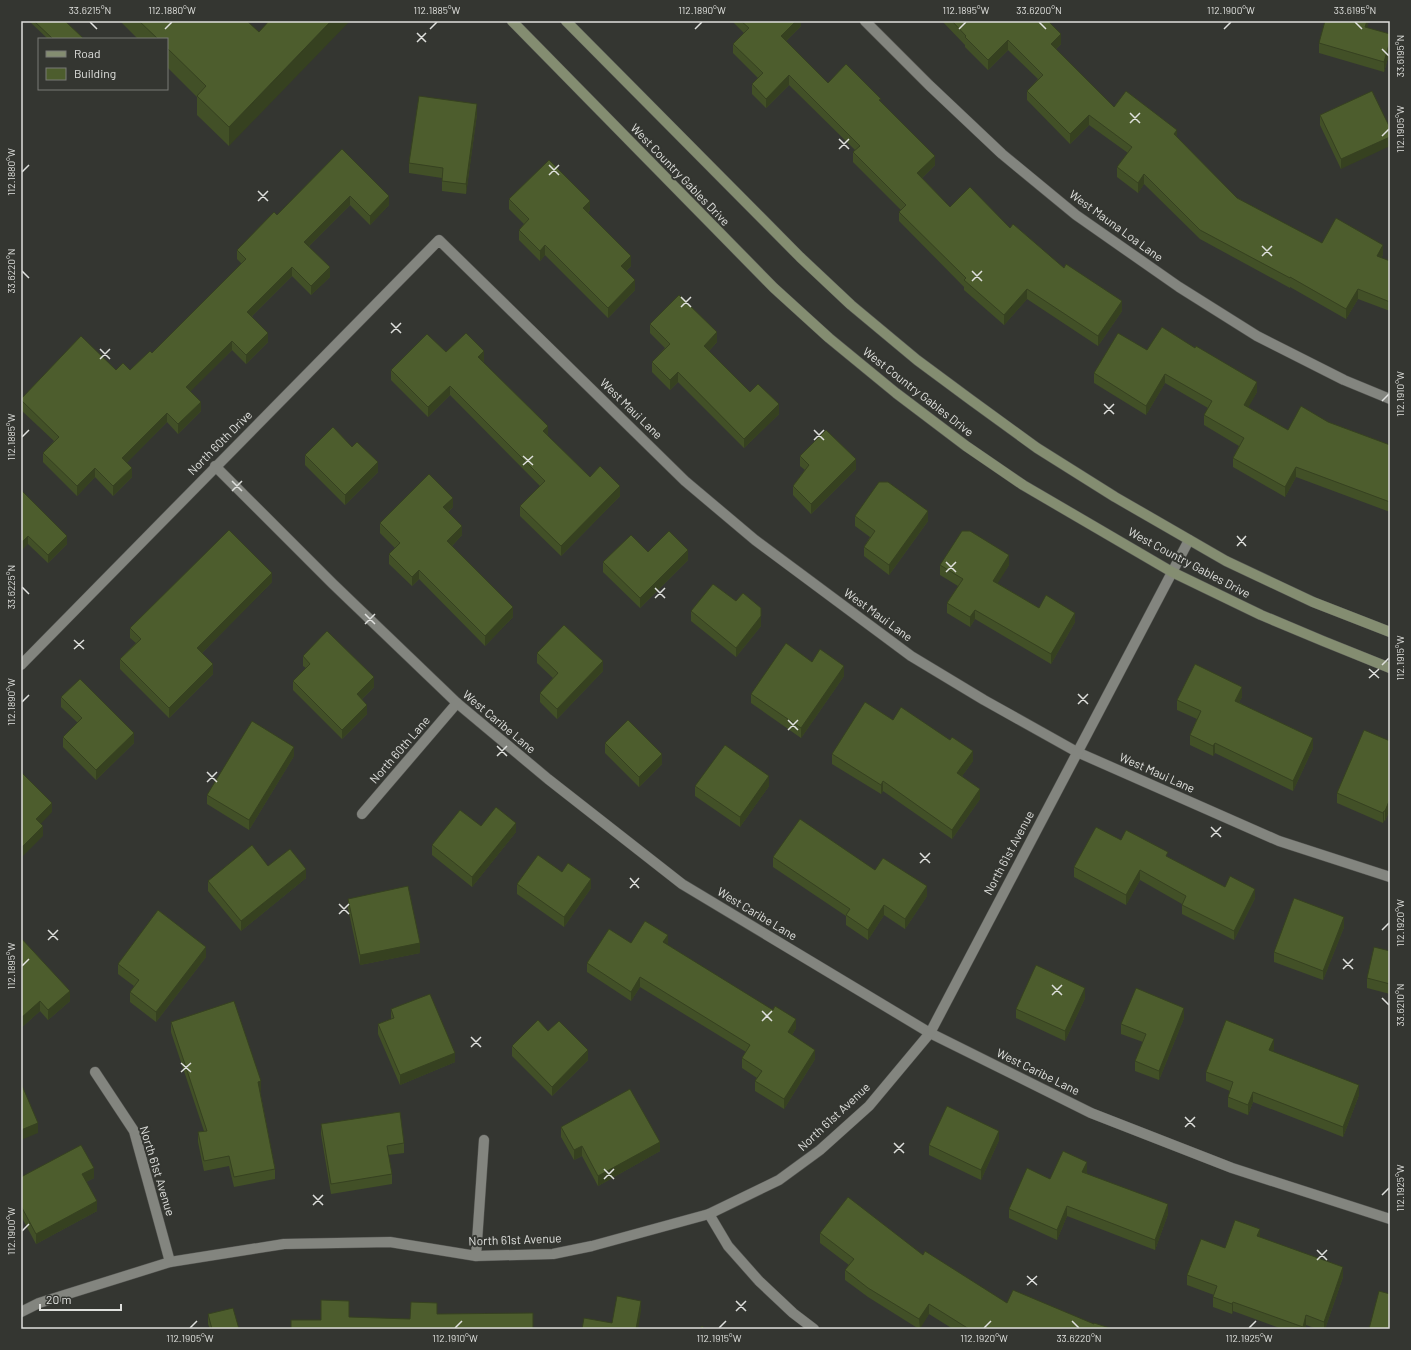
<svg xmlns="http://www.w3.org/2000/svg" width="1411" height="1350" viewBox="0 0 1411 1350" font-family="Barlow,sans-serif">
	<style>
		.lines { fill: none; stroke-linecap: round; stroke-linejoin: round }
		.street-casing { stroke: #535450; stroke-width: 11 }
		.secondary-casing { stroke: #535450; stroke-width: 11 }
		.street { stroke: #83857f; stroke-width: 10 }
		.secondary { stroke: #848d71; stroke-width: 10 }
		.wall { fill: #425027 }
		.shaded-wall { fill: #364120 }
		.building { fill: #4d5d2d; stroke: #364120 }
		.ticks { fill: none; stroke: #dfe0dd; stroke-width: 1.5 }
		.labels { text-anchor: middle; stroke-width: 4; stroke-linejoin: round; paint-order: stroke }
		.street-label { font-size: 12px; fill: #dfe0dd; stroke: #343631 }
		.neatline { fill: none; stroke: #dfe0dd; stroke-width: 1.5 }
		.ticks-label { font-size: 10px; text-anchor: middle; fill: #dfe0dd }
	</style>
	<rect width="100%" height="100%" fill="#343631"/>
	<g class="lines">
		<defs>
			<g id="street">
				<path d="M 865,21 L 929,85 L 1002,154 L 1076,215 L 1179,287 L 1257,336 L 1344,380 L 1390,399"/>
				<path d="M 215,466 L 333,584 L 457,703 L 548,779 L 682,884 L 930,1033 L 1091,1113 L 1232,1168 L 1390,1219"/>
				<path d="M 21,665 L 439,240 L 685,481 L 755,540 L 911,656 L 984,700 L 1077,752 L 1279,841 L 1390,877"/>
				<path d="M 362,814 L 457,703"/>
				<path d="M 95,1072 L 134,1131 L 170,1262"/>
				<path d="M 709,1214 L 728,1246 L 759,1281 L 793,1313 L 814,1329"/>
				<path d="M 476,1256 L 484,1140"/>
				<path d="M 21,1312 L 39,1303 L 170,1262 L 284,1244 L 390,1242 L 476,1256 L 553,1254 L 592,1246 L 709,1214 L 779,1180 L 820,1150 L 869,1106 L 930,1033 L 1189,540"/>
			</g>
			<g id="secondary">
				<path d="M 512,21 L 774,288 L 829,338 L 896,393 L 966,446 L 1023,485 L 1172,572 L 1261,615 L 1323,641 L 1390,668"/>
				<path d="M 566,21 L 800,257 L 851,305 L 917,360 L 971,400 L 1037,448 L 1115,497 L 1226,561 L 1313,602 L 1390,632"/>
			</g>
		</defs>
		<use href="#street" class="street-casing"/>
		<use href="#secondary" class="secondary-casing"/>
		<use href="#street" class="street"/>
		<use href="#secondary" class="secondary"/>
	</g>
	<g class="wall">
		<path d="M 29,21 L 65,21 L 84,39 L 48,39 Z"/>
		<path d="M 120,21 L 247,21 L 229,146 L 197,115 L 197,97 L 167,67 L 167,39 L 138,39 Z"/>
		<path d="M 732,21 L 801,21 L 801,26 L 786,41 L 828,83 L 881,102 L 935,165 L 922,178 L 950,207 L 1010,228 L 1122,311 L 1098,346 L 1027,299 L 1004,325 L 964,290 L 964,287 L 899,221 L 899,212 L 901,210 L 853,162 L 853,152 L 855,150 L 789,85 L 766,108 L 752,94 L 752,84 L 758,78 L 733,53 L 733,44 L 744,33 Z"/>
		<path d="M 942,21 L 1048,21 L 1061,44 L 1056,49 L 1114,107 L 1177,138 L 1237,198 L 1322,243 L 1383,255 L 1381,258 L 1390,261 L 1390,311 L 1358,299 L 1346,319 L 1290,287 L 1290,288 L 1200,239 L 1144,184 L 1138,193 L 1117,177 L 1117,167 L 1128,153 L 1089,125 L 1070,144 L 1027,100 L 1027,91 L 1038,79 L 1008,50 L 988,70 L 965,47 L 965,45 Z"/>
		<path d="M 1367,28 L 1390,34 L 1390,51 L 1384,72 L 1319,53 L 1319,43 Z"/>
		<path d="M 477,114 L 466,194 L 442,191 L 442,178 L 409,173 L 409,163 Z"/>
		<path d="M 1320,115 L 1390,128 L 1341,169 L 1320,125 Z"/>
		<path d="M 342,149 L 389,205 L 370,225 L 350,205 L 309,246 L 330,277 L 311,295 L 292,276 L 252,316 L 268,342 L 246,364 L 232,350 L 190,391 L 201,411 L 178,434 L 167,422 L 126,463 L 132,477 L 113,496 L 95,477 L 77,496 L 43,462 L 43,453 L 54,441 L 21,410 L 21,399 L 116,370 L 130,370 L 152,353 L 242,264 L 237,259 L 237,250 L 277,215 Z"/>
		<path d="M 509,199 L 590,210 L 588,213 L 631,266 L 626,271 L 635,290 L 608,318 L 545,255 L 540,261 L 519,240 L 519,230 L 524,224 L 509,209 Z"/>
		<path d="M 650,324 L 717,342 L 709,351 L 750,392 L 779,414 L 744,448 L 678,382 L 670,390 L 652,372 L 652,362 L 665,348 L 650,333 Z"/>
		<path d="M 1147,350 L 1257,392 L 1248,407 L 1288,430 L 1328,422 L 1390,445 L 1390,512 L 1296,477 L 1285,497 L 1233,467 L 1233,458 L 1239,446 L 1204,425 L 1204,415 L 1208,408 L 1165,383 L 1146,415 L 1094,383 L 1094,373 Z"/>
		<path d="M 446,352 L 484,361 L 483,362 L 548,436 L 590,477 L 620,496 L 561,556 L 520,516 L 520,506 L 540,486 L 450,395 L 428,417 L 391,380 L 391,370 Z"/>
		<path d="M 352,447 L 378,472 L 345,505 L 305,465 L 305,455 Z"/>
		<path d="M 800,456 L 856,469 L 811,514 L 793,495 L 793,486 L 805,470 L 800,466 Z"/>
		<path d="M 21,490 L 67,544 L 48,563 L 28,544 Z"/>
		<path d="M 453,507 L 448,512 L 462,535 L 452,546 L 513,617 L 485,646 L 419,579 L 412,586 L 389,564 L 389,554 L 395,548 L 380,533 L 380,523 Z"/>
		<path d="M 855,516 L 928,521 L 889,575 L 864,556 L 864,547 L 870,537 L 855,526 Z"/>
		<path d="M 648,552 L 688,560 L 640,608 L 603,572 L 603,562 Z"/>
		<path d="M 940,565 L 1009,565 L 997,583 L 1039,608 L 1075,622 L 1051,664 L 975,619 L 970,627 L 947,613 L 947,603 L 958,586 L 940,575 Z"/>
		<path d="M 272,582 L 202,653 L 213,674 L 169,718 L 120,669 L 120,659 L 136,643 L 130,638 L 130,628 Z"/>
		<path d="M 736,601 L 761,626 L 736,657 L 691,621 L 691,611 Z"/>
		<path d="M 537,653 L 603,671 L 557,719 L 540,702 L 540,693 L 553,678 L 537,663 Z"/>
		<path d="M 303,656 L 374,687 L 362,699 L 367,714 L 342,739 L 293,690 L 293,681 L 306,668 L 303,666 Z"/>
		<path d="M 812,662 L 844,676 L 801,738 L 751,703 L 751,694 Z"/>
		<path d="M 61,697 L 134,743 L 96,780 L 63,747 L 63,737 L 78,723 L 61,707 Z"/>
		<path d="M 1242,697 L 1239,702 L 1313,748 L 1293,791 L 1215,753 L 1213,756 L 1190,745 L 1190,735 L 1197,719 L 1177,710 L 1177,700 Z"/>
		<path d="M 893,720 L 973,761 L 962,776 L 980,799 L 952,839 L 883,791 L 881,794 L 832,764 L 832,754 Z"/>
		<path d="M 1390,741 L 1390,809 L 1385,821 L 1384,820 L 1383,823 L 1337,803 L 1337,793 Z"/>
		<path d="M 605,743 L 662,764 L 639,787 L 605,753 Z"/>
		<path d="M 294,756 L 249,830 L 207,804 L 207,795 Z"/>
		<path d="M 695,786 L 769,786 L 740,827 L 695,796 Z"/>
		<path d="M 481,826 L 516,832 L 472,887 L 432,855 L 432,845 Z"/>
		<path d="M 1121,840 L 1168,857 L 1225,887 L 1255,898 L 1234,940 L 1182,914 L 1182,904 L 1140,880 L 1126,905 L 1074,877 L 1074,867 Z"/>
		<path d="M 773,857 L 875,870 L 927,896 L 905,929 L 884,915 L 868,940 L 846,925 L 846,916 L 773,867 Z"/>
		<path d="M 268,866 L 306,878 L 241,931 L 208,891 L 208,881 Z"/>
		<path d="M 562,872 L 591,888 L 564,927 L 517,894 L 517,884 Z"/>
		<path d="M 348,899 L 420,953 L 360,965 L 348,908 Z"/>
		<path d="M 1344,927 L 1323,980 L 1274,962 L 1274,952 Z"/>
		<path d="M 21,938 L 70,1001 L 48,1020 L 40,1011 L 21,1028 Z"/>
		<path d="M 631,943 L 668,945 L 796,1028 L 792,1035 L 815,1059 L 784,1109 L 755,1091 L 755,1081 L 757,1078 L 742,1068 L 742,1058 L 746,1052 L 640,987 L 631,1001 L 587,972 L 587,963 Z"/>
		<path d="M 1390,951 L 1390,994 L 1367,988 L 1367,978 Z"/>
		<path d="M 206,957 L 156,1022 L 130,1002 L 130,992 L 134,986 L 118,974 L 118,964 Z"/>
		<path d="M 1085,998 L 1065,1041 L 1016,1018 L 1016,1009 Z"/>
		<path d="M 391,1009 L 455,1062 L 400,1085 L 378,1034 L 378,1024 L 391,1019 Z"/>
		<path d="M 1184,1018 L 1159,1080 L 1135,1071 L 1135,1061 L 1143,1042 L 1121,1034 L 1121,1024 Z"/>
		<path d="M 171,1022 L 261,1091 L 260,1091 L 275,1169 L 275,1179 L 234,1187 L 229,1166 L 204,1171 L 198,1142 L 198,1132 L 204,1131 L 171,1032 Z"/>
		<path d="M 548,1031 L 588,1060 L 552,1096 L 512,1056 L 512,1046 Z"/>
		<path d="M 1274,1049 L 1272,1052 L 1359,1095 L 1343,1137 L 1253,1102 L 1248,1115 L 1228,1107 L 1228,1097 L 1230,1091 L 1206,1081 L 1206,1072 Z"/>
		<path d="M 321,1124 L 404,1143 L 404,1153 L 388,1155 L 392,1174 L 392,1184 L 331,1194 L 321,1134 Z"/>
		<path d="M 561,1127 L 660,1151 L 598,1186 L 582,1156 L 574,1160 L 561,1137 Z"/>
		<path d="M 999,1140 L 981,1180 L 929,1155 L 929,1145 Z"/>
		<path d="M 1087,1172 L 1086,1173 L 1168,1214 L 1155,1250 L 1067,1216 L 1057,1240 L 1009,1218 L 1009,1209 L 1050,1179 Z"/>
		<path d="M 21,1177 L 94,1178 L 86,1182 L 97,1211 L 36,1244 L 21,1216 Z"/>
		<path d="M 820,1233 L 923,1255 L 1007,1303 L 1113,1329 L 953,1329 L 929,1314 L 919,1329 L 868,1297 L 845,1280 L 845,1270 L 849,1265 L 820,1243 Z"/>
		<path d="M 1260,1237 L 1343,1277 L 1325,1329 L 1317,1329 L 1306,1325 L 1305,1329 L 1282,1329 L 1233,1311 L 1232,1314 L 1213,1307 L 1213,1297 L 1214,1295 L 1187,1285 L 1187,1275 L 1225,1248 Z"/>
		<path d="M 208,1314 L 239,1329 L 210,1329 L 208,1324 Z"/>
	</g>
	<g class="shaded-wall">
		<path d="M 331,21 L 350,21 L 229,146 L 229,127 Z"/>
		<path d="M 796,21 L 801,21 L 801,26 L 781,46 L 781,36 Z"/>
		<path d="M 1367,21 L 1369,21 L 1365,37 L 1365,27 Z"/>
		<path d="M 1061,34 L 1061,44 L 1051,54 L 1051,44 Z"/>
		<path d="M 1008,40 L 1008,50 L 988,70 L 988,60 Z"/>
		<path d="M 1390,41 L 1390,51 L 1384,72 L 1384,62 Z"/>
		<path d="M 789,75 L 789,85 L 766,108 L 766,99 Z"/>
		<path d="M 477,104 L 477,114 L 466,194 L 466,184 Z"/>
		<path d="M 1089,115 L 1089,125 L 1070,144 L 1070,134 Z"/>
		<path d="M 1177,130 L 1177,140 L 1174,134 Z"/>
		<path d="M 1390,137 L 1390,146 L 1341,169 L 1341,159 Z"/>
		<path d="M 935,156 L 935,165 L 917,183 L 917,173 Z"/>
		<path d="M 1144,174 L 1144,184 L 1138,193 L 1138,183 Z"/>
		<path d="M 350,196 L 350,205 L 304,251 L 304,242 Z"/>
		<path d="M 389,196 L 389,205 L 370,225 L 370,216 Z"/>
		<path d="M 590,201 L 590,210 L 583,218 L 583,208 Z"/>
		<path d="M 545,245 L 545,255 L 540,261 L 540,251 Z"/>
		<path d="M 1383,245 L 1383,255 L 1377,266 L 1377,256 Z"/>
		<path d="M 631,256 L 631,266 L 621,276 L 621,266 Z"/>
		<path d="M 292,267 L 292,276 L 247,321 L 247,312 Z"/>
		<path d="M 330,267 L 330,277 L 311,295 L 311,286 Z"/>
		<path d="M 635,280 L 635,290 L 608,318 L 608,308 Z"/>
		<path d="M 1027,289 L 1027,299 L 1004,325 L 1004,315 Z"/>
		<path d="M 1358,289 L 1358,299 L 1346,319 L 1346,309 Z"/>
		<path d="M 1122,301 L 1122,311 L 1098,346 L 1098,336 Z"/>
		<path d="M 717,332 L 717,342 L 704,356 L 704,346 Z"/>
		<path d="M 268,333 L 268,342 L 246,364 L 246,355 Z"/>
		<path d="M 232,341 L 232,350 L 186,396 L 186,387 Z"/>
		<path d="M 484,351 L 484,361 L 478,367 L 478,357 Z"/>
		<path d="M 678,372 L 678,382 L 670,390 L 670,380 Z"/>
		<path d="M 1165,374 L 1165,383 L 1146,415 L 1146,406 Z"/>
		<path d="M 1257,382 L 1257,392 L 1244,415 L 1244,405 Z"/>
		<path d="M 450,386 L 450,395 L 428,417 L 428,407 Z"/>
		<path d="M 201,402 L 201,411 L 178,434 L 178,424 Z"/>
		<path d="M 779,404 L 779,414 L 744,448 L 744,439 Z"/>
		<path d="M 167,413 L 167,422 L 122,468 L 122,458 Z"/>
		<path d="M 548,426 L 548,436 L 543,431 Z"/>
		<path d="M 856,459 L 856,469 L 811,514 L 811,504 Z"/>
		<path d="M 378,462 L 378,472 L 345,505 L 345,495 Z"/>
		<path d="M 1296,467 L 1296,477 L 1285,497 L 1285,487 Z"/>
		<path d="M 95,468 L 95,477 L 77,496 L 77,486 Z"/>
		<path d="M 132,468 L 132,477 L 113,496 L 113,486 Z"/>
		<path d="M 620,486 L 620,496 L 561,556 L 561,546 Z"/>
		<path d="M 453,498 L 453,507 L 443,516 L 443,507 Z"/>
		<path d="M 928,511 L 928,521 L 889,575 L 889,565 Z"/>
		<path d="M 462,526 L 462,535 L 447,551 L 447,541 Z"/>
		<path d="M 28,536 L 28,544 L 21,551 L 21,543 Z"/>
		<path d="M 67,536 L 67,544 L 48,563 L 48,555 Z"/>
		<path d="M 688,550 L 688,560 L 640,608 L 640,598 Z"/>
		<path d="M 1009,555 L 1009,565 L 993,591 L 993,581 Z"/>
		<path d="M 419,570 L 419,579 L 412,586 L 412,577 Z"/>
		<path d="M 272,573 L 272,582 L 197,658 L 197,648 Z"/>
		<path d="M 513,607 L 513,617 L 485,646 L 485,636 Z"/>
		<path d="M 975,610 L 975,619 L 970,627 L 970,617 Z"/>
		<path d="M 1075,613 L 1075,622 L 1051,664 L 1051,654 Z"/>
		<path d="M 761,616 L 761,626 L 736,657 L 736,648 Z"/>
		<path d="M 603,661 L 603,671 L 557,719 L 557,709 Z"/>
		<path d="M 213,664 L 213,674 L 169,718 L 169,708 Z"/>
		<path d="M 844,666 L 844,676 L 801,738 L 801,728 Z"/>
		<path d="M 374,677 L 374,687 L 357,704 L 357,694 Z"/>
		<path d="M 1242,687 L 1242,697 L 1235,710 L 1235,701 Z"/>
		<path d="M 367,705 L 367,714 L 342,739 L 342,730 Z"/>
		<path d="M 134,733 L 134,743 L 96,780 L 96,770 Z"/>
		<path d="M 1313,738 L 1313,748 L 1293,791 L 1293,781 Z"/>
		<path d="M 1215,743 L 1215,753 L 1213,756 L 1213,746 Z"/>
		<path d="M 294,747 L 294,756 L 249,830 L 249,820 Z"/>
		<path d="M 973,751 L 973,761 L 957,783 L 957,773 Z"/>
		<path d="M 662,754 L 662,764 L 639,787 L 639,777 Z"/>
		<path d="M 769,776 L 769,786 L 740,827 L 740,817 Z"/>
		<path d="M 883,781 L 883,791 L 881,794 L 881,785 Z"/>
		<path d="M 980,789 L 980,799 L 952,839 L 952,830 Z"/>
		<path d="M 1390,799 L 1390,809 L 1385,821 L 1385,811 Z"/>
		<path d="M 52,803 L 52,812 L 36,829 L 36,819 Z"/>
		<path d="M 1384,811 L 1384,820 L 1383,823 L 1383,813 Z"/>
		<path d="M 516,823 L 516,832 L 472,887 L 472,877 Z"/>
		<path d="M 43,826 L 43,836 L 21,858 L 21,848 Z"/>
		<path d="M 306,869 L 306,878 L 241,931 L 241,921 Z"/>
		<path d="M 1140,870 L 1140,880 L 1126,905 L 1126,895 Z"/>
		<path d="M 591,879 L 591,888 L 564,927 L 564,917 Z"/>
		<path d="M 927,886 L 927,896 L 905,929 L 905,919 Z"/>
		<path d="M 1255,889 L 1255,898 L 1234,940 L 1234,931 Z"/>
		<path d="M 884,905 L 884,915 L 868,940 L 868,930 Z"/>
		<path d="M 1344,917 L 1344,927 L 1323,980 L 1323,971 Z"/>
		<path d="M 668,935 L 668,944 L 663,942 Z"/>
		<path d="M 420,943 L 420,953 L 360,965 L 360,955 Z"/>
		<path d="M 206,947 L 206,957 L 156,1022 L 156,1012 Z"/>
		<path d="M 640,977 L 640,987 L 631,1001 L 631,992 Z"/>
		<path d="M 1085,988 L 1085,998 L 1065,1041 L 1065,1031 Z"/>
		<path d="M 70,991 L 70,1001 L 48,1020 L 48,1010 Z"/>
		<path d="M 40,1001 L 40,1011 L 21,1028 L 21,1018 Z"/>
		<path d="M 1184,1008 L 1184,1018 L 1159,1080 L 1159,1071 Z"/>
		<path d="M 796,1019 L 796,1028 L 788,1042 L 788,1032 Z"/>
		<path d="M 1274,1039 L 1274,1049 L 1269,1060 L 1269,1050 Z"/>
		<path d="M 588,1050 L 588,1060 L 552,1096 L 552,1087 Z"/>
		<path d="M 815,1050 L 815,1059 L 784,1109 L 784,1099 Z"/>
		<path d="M 455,1053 L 455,1062 L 400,1085 L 400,1075 Z"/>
		<path d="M 261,1081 L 261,1091 L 258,1091 L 258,1082 Z"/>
		<path d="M 1359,1085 L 1359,1095 L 1343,1137 L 1343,1127 Z"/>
		<path d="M 1253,1092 L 1253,1102 L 1248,1115 L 1248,1105 Z"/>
		<path d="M 38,1123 L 38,1133 L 21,1140 L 21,1130 Z"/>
		<path d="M 999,1131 L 999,1140 L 981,1180 L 981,1170 Z"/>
		<path d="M 660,1142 L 660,1151 L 598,1186 L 598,1176 Z"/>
		<path d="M 582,1146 L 582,1156 L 574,1160 L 574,1150 Z"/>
		<path d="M 1087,1162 L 1087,1172 L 1082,1181 L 1082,1172 Z"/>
		<path d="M 94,1168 L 94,1178 L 82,1184 L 82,1174 Z"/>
		<path d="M 97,1201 L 97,1211 L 36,1244 L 36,1234 Z"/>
		<path d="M 1168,1204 L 1168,1214 L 1155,1250 L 1155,1240 Z"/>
		<path d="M 1067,1206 L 1067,1216 L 1057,1240 L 1057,1230 Z"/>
		<path d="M 1260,1229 L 1260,1238 L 1257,1236 Z"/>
		<path d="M 1343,1267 L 1343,1277 L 1325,1329 L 1324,1329 L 1324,1322 Z"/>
		<path d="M 641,1301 L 641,1311 L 638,1329 L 636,1329 Z"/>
		<path d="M 1233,1302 L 1233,1311 L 1232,1314 L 1232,1304 Z"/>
		<path d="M 929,1304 L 929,1314 L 920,1329 L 919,1319 Z"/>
		<path d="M 1306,1315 L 1306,1325 L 1305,1329 L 1303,1329 L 1303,1327 Z"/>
	</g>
	<g class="building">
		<path d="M 34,21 L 65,21 L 84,39 L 53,39 Z"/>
		<path d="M 139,21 L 247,21 L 259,32 L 269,21 L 331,21 L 229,127 L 197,96 L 206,86 L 167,48 L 167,39 L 158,39 Z"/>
		<path d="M 741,21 L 796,21 L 781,36 L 828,83 L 846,64 L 881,99 L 879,100 L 935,156 L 917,173 L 950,207 L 970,187 L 1010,228 L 1013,224 L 1064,268 L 1066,264 L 1122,301 L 1098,336 L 1027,289 L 1004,315 L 964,280 L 966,278 L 899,212 L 906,205 L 853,152 L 860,146 L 789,75 L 766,99 L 752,84 L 763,73 L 733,44 L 749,28 Z"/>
		<path d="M 952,21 L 1048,21 L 1061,34 L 1051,44 L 1114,107 L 1126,91 L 1177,130 L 1174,134 L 1237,198 L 1322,243 L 1336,218 L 1383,245 L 1377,256 L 1390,261 L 1390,302 L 1358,289 L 1346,309 L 1290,277 L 1290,278 L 1200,230 L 1144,174 L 1138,183 L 1117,167 L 1132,147 L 1089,115 L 1070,134 L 1027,91 L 1043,75 L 1008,40 L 988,60 L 965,37 L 966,36 Z"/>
		<path d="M 1325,21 L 1367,21 L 1365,27 L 1390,34 L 1390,41 L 1384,62 L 1319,43 Z"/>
		<path d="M 1372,91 L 1390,128 L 1390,137 L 1341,159 L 1320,115 Z"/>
		<path d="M 419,96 L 477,104 L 466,184 L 442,181 L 443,168 L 409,163 Z"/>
		<path d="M 342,149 L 389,196 L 370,216 L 350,196 L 304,242 L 330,267 L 311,286 L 292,267 L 247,312 L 268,333 L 246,355 L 232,341 L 186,387 L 201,402 L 178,424 L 167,413 L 122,458 L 132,468 L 113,486 L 95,468 L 77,486 L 43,453 L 59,437 L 21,400 L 21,399 L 81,336 L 116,370 L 123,363 L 130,370 L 150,351 L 152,353 L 246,259 L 237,250 L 274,212 L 277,215 Z"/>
		<path d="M 549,160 L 590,201 L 583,208 L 631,256 L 621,266 L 635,280 L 608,308 L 545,245 L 540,251 L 519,230 L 529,219 L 509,199 Z"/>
		<path d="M 679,295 L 717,332 L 704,346 L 750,392 L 758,384 L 779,404 L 744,439 L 678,372 L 670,380 L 652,362 L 670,344 L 650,324 Z"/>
		<path d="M 1162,327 L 1195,348 L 1196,346 L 1257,382 L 1244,405 L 1288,430 L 1301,406 L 1328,422 L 1390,445 L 1390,502 L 1296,467 L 1285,487 L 1233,458 L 1244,438 L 1204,415 L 1212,401 L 1165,374 L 1146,406 L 1094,373 L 1118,333 L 1147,350 Z"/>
		<path d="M 466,333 L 484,351 L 478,357 L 548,426 L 543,431 L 590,477 L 600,466 L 620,486 L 561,546 L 520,506 L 545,481 L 450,386 L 428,407 L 391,370 L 427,334 L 446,352 Z"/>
		<path d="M 333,427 L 352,447 L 357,442 L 378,462 L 345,495 L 305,455 Z"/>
		<path d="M 826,430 L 856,459 L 811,504 L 793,486 L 809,465 L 800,456 Z"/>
		<path d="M 429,474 L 453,498 L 443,507 L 462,526 L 447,541 L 513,607 L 485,636 L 419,570 L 412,577 L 389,554 L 400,543 L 380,523 Z"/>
		<path d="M 879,482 L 888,482 L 928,511 L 889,565 L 864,547 L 875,531 L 855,516 Z"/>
		<path d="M 21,490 L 67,536 L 48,555 L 28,536 L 21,543 Z"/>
		<path d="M 229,530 L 272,573 L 197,648 L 213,664 L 169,708 L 120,659 L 141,639 L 130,628 Z"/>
		<path d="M 669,531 L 688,550 L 640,598 L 603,562 L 631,535 L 648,552 Z"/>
		<path d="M 962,531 L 970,531 L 1009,555 L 993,581 L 1039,608 L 1046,595 L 1075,613 L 1051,654 L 975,610 L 970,617 L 947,603 L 963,579 L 940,565 Z"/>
		<path d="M 713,584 L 736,601 L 743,593 L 761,608 L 761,616 L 736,648 L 691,611 Z"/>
		<path d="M 564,625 L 603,661 L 557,709 L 540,693 L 558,673 L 537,653 Z"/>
		<path d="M 327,631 L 374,677 L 357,694 L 367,705 L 342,730 L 293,681 L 310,664 L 303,656 Z"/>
		<path d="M 786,643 L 812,662 L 820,649 L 844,666 L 801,728 L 751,694 Z"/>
		<path d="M 1195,664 L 1242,687 L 1235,701 L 1313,738 L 1293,781 L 1215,743 L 1213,746 L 1190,735 L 1201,711 L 1177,700 Z"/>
		<path d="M 80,679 L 134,733 L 96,770 L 63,737 L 82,718 L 61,697 Z"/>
		<path d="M 865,702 L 893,720 L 901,707 L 950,740 L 952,737 L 973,751 L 957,773 L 980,789 L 952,830 L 883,781 L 881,785 L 832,754 Z"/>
		<path d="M 628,720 L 662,754 L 639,777 L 605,743 Z"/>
		<path d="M 252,721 L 294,747 L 249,820 L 207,795 Z"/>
		<path d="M 1364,730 L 1390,741 L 1390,799 L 1385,811 L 1384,811 L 1383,813 L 1337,793 Z"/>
		<path d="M 725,745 L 769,776 L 740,817 L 695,786 Z"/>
		<path d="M 21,772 L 52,803 L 36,819 L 43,826 L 21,848 Z"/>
		<path d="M 496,807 L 516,823 L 472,877 L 432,845 L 460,810 L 481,826 Z"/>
		<path d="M 800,819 L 875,870 L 883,858 L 927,886 L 905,919 L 884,905 L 868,930 L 846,915 L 850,909 L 773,857 Z"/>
		<path d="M 1096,827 L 1121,840 L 1126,830 L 1168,852 L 1166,856 L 1225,887 L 1230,876 L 1255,889 L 1234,931 L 1182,905 L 1186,896 L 1140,870 L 1126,895 L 1074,867 Z"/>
		<path d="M 252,845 L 268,866 L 290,849 L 306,869 L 241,921 L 208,881 Z"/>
		<path d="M 538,855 L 562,872 L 568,863 L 591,879 L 564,917 L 517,884 Z"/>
		<path d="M 408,886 L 420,943 L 360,955 L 348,899 Z"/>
		<path d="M 1294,898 L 1344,917 L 1323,971 L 1274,952 Z"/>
		<path d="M 158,910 L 206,947 L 156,1012 L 130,992 L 139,980 L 118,964 Z"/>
		<path d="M 645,921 L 668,935 L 663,942 L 773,1010 L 775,1006 L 796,1019 L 788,1032 L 815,1050 L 784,1099 L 755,1081 L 762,1071 L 742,1058 L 750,1045 L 640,977 L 631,992 L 587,963 L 609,929 L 631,943 Z"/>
		<path d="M 21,938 L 70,991 L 48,1010 L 40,1001 L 21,1018 Z"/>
		<path d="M 1374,947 L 1390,951 L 1390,984 L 1367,978 Z"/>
		<path d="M 1036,965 L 1085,988 L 1065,1031 L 1016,1009 Z"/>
		<path d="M 1136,988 L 1184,1008 L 1159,1071 L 1135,1061 L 1146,1034 L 1121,1024 Z"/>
		<path d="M 430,994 L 455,1053 L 400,1075 L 378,1024 L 394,1018 L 391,1009 Z"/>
		<path d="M 234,1001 L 261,1081 L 258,1082 L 275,1169 L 234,1177 L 229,1156 L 204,1161 L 198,1132 L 207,1131 L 171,1022 Z"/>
		<path d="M 538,1020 L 548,1031 L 559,1021 L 588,1050 L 552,1087 L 512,1046 Z"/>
		<path d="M 1226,1020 L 1274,1039 L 1269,1050 L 1359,1085 L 1343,1127 L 1253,1092 L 1248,1105 L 1228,1097 L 1233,1082 L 1206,1072 Z"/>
		<path d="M 21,1083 L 38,1123 L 21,1130 Z"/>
		<path d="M 630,1089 L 660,1142 L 598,1176 L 582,1146 L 574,1150 L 561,1127 Z"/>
		<path d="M 947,1106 L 999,1131 L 981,1170 L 929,1145 Z"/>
		<path d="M 400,1112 L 404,1143 L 387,1146 L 392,1174 L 331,1184 L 321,1124 Z"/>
		<path d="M 81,1145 L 94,1168 L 82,1174 L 97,1201 L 36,1234 L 21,1206 L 21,1177 Z"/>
		<path d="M 1063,1151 L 1087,1162 L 1082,1172 L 1168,1204 L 1155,1240 L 1067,1206 L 1057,1230 L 1009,1209 L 1027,1168 L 1050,1179 Z"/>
		<path d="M 848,1197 L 923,1255 L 925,1251 L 1007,1303 L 1013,1290 L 1094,1324 L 1094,1323 L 1113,1329 L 969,1329 L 929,1304 L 919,1319 L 868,1288 L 845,1270 L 854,1259 L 820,1233 Z"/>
		<path d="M 1235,1220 L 1260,1229 L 1257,1236 L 1343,1267 L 1324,1322 L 1306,1315 L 1303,1327 L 1233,1302 L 1232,1304 L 1213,1297 L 1217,1286 L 1187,1275 L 1201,1239 L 1225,1248 Z"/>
		<path d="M 1379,1291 L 1390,1294 L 1390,1329 L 1369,1329 Z"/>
		<path d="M 617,1296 L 641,1301 L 636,1329 L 582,1329 L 584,1318 L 612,1323 Z"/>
		<path d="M 321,1300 L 349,1301 L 349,1317 L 410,1319 L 411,1302 L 437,1303 L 437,1314 L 533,1313 L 533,1329 L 291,1329 L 291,1320 L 321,1320 Z"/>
		<path d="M 233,1308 L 239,1329 L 212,1329 L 208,1314 Z"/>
		<path d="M 702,1326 L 705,1329 L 700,1329 Z"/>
	</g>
	<path class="ticks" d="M 90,22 L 97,29M 1039,22 L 1046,29M 1355,22 L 1362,29M 165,29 L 172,22M 430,29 L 437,22M 695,29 L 702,22M 959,29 L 966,22M 1224,29 L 1231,22M 417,33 L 426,42M 417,42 L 426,33M 1382,49 L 1389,56M 1130,113 L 1140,123M 1130,123 L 1140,113M 1382,136 L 1389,129M 839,139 L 849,149M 839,149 L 849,139M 549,165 L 559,175M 22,172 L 29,165M 549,175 L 559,165M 258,191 L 268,201M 258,201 L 268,191M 1262,246 L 1272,256M 1262,256 L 1272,246M 22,271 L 29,278M 972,271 L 982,281M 972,281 L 982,271M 681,297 L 691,307M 681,307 L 691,297M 391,323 L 401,333M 391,333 L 401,323M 100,349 L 110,359M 100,359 L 110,349M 1382,401 L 1389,394M 1104,404 L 1114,414M 1104,414 L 1114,404M 814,430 L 824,440M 22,437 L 29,430M 814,440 L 824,430M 523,456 L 533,465M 523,465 L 533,456M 232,481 L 242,491M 232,491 L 242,481M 1237,536 L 1246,546M 1237,546 L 1246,536M 946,562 L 956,572M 946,572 L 956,562M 22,587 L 29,594M 655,588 L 665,598M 655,598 L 665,588M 365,614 L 375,624M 365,624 L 375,614M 74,640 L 84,649M 74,649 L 84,640M 1382,665 L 1389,658M 1369,669 L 1379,678M 1369,678 L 1379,669M 1078,694 L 1088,704M 22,702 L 29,695M 1078,704 L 1088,694M 788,720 L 798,730M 788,730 L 798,720M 497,746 L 507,756M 497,756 L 507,746M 207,772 L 217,782M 207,782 L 217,772M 1211,827 L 1221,837M 1211,837 L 1221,827M 920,853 L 930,863M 920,863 L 930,853M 630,878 L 639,888M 630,888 L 639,878M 339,904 L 349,914M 339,914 L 349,904M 48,930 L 58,940M 1382,930 L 1389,923M 48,940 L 58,930M 1343,959 L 1353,969M 22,966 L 29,959M 1343,969 L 1353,959M 1052,985 L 1062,995M 1052,995 L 1062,985M 1382,998 L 1389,1005M 762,1011 L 772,1021M 762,1021 L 772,1011M 471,1037 L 481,1047M 471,1047 L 481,1037M 181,1063 L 191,1072M 181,1072 L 191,1063M 1185,1117 L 1195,1127M 1185,1127 L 1195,1117M 894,1143 L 904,1153M 894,1153 L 904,1143M 604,1169 L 614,1179M 604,1179 L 614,1169M 313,1195 L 323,1205M 1382,1195 L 1389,1188M 313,1205 L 323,1195M 22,1231 L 29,1224M 1317,1250 L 1327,1260M 1317,1260 L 1327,1250M 1027,1276 L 1037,1285M 1027,1285 L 1037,1276M 736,1301 L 746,1311M 736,1311 L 746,1301M 1072,1321 L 1079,1328M 190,1328 L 197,1321M 455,1328 L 462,1321M 719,1328 L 726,1321M 984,1328 L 991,1321M 1249,1328 L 1256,1321"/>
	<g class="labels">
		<g class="street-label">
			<text transform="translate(680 175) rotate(46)" y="4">West Country Gables Drive</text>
			<text transform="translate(1116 226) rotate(36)" y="4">West Mauna Loa Lane</text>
			<text transform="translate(918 392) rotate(38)" y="4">West Country Gables Drive</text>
			<text transform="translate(631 409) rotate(44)" y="4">West Maui Lane</text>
			<text transform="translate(220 443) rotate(-45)" y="4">North 60th Drive</text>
			<text transform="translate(1189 563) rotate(28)" y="4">West Country Gables Drive</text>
			<text transform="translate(878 615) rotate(36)" y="4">West Maui Lane</text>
			<text transform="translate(499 722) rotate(40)" y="4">West Caribe Lane</text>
			<text transform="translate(400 750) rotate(-49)" y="4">North 60th Lane</text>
			<text transform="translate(1157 773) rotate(24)" y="4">West Maui Lane</text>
			<text transform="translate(1009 853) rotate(-62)" y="4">North 61st Avenue</text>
			<text transform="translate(757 914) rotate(31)" y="4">West Caribe Lane</text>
			<text transform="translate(1038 1072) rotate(26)" y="4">West Caribe Lane</text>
			<text transform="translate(834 1117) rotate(-43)" y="4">North 61st Avenue</text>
			<text transform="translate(157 1171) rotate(73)" y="4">North 61st Avenue</text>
			<text transform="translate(515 1240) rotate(-2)" y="4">North 61st Avenue</text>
		</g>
	</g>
	<rect width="1411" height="1350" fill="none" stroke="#343631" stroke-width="44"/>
	<rect x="38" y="38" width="130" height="52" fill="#343631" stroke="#787a76"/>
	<rect x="46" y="51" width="20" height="6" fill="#848d71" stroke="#787a76"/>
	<text x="74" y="58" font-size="12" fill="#dfe0dd">Road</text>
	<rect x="46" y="68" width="20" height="12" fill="#4d5d2d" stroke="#787a76"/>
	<text x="74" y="78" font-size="12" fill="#dfe0dd">Building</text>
	<path d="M40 1304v6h81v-6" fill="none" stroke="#dfe0dd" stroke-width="2"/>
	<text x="46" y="1304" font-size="12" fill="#dfe0dd" stroke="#343631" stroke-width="3" paint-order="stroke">20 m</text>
	<rect x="22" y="22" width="1367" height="1306" class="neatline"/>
	<g class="ticks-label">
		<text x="90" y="14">33.6215°N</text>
		<text x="172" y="14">112.1880°W</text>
		<text x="437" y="14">112.1885°W</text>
		<text x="702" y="14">112.1890°W</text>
		<text x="966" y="14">112.1895°W</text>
		<text x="1039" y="14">33.6200°N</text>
		<text x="1231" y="14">112.1900°W</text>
		<text x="1355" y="14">33.6195°N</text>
		<text transform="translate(1400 56) rotate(-90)" y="4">33.6195°N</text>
		<text transform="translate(1400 129) rotate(-90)" y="4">112.1905°W</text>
		<text transform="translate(11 172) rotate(-90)" y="4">112.1880°W</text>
		<text transform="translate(11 271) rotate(-90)" y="4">33.6220°N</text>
		<text transform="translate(1400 394) rotate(-90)" y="4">112.1910°W</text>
		<text transform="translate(11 437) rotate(-90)" y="4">112.1885°W</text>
		<text transform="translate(11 587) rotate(-90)" y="4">33.6225°N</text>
		<text transform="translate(1400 658) rotate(-90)" y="4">112.1915°W</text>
		<text transform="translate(11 702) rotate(-90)" y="4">112.1890°W</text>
		<text transform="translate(1400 923) rotate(-90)" y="4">112.1920°W</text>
		<text transform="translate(11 966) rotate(-90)" y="4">112.1895°W</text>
		<text transform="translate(1400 1005) rotate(-90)" y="4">33.6210°N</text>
		<text transform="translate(1400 1188) rotate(-90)" y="4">112.1925°W</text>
		<text transform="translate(11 1231) rotate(-90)" y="4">112.1900°W</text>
		<text x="190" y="1342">112.1905°W</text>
		<text x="455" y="1342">112.1910°W</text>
		<text x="719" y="1342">112.1915°W</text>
		<text x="984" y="1342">112.1920°W</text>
		<text x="1079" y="1342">33.6220°N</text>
		<text x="1249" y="1342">112.1925°W</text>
	</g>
</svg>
